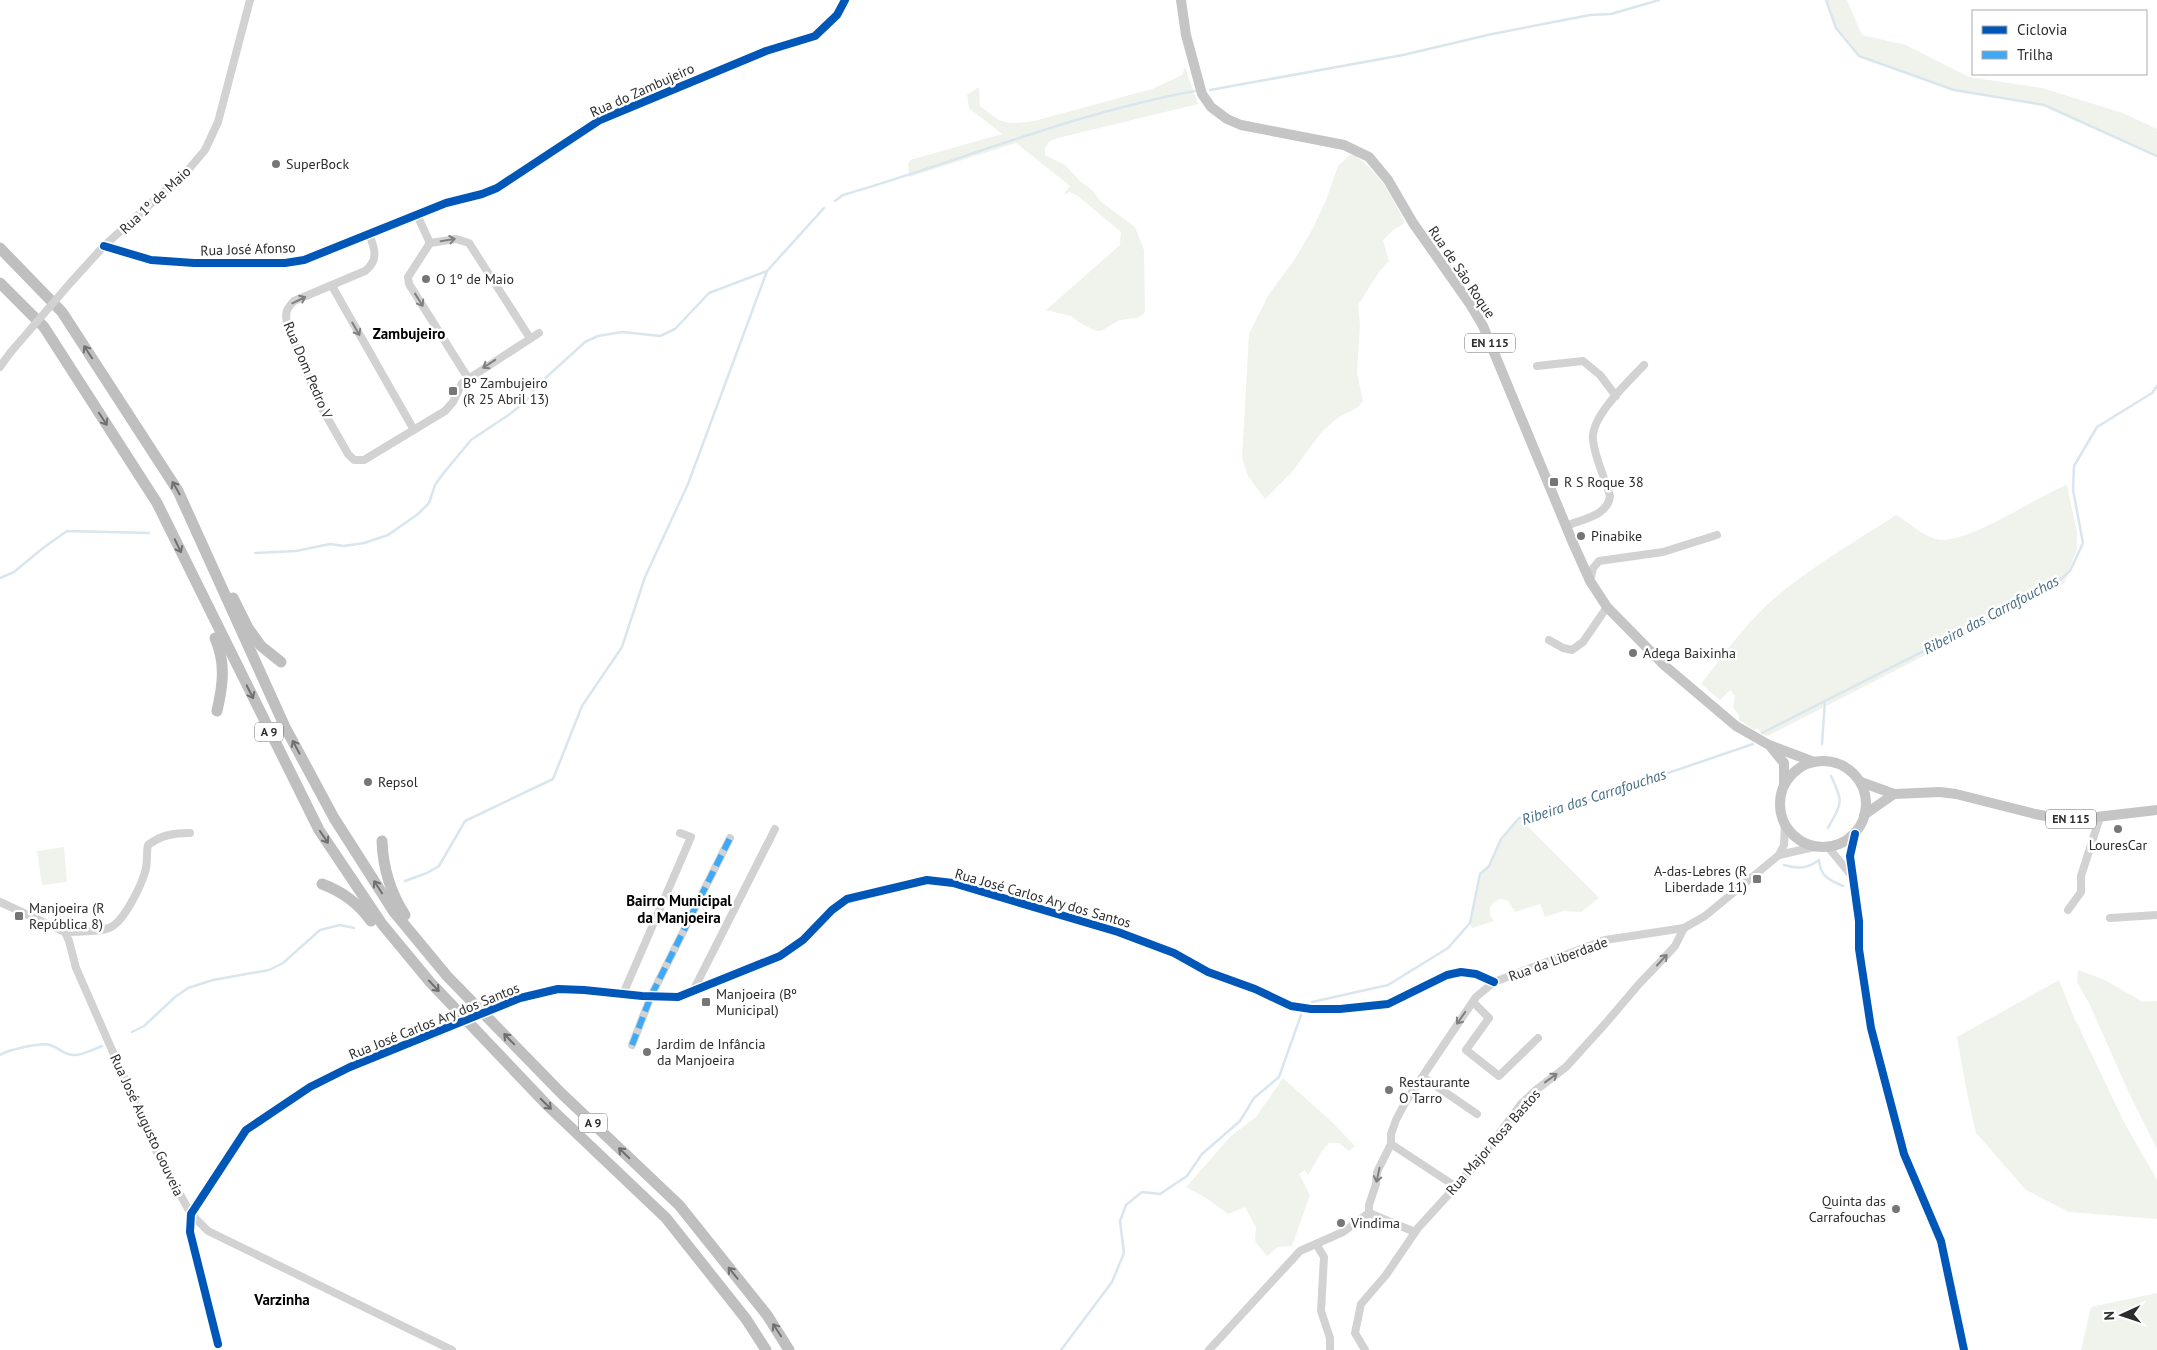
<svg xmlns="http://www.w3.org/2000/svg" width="2157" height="1350" viewBox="0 0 2157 1350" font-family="'PT Sans',sans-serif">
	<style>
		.green { fill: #f0f3ec }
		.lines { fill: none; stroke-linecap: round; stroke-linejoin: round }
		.stream { stroke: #dae6ee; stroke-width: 2.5 }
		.minor { stroke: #d2d2d2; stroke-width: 8 }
		.major { stroke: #c5c5c5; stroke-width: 10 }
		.highway { stroke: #bfbfbf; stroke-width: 11 }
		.minor-bridge { stroke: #d2d2d2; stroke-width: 8 }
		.quiet { stroke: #3fa9f5; stroke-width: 6; stroke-dasharray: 12 6; stroke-linecap: butt }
		.cycleway-casing { stroke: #fff; stroke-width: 11 }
		.cycleway { stroke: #0057b8; stroke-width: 8 }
		.oneway { stroke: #808080 }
		.oneway2 { stroke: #6f6f6f }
		.poi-dot { fill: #767676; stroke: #fff; stroke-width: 2 }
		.labels { text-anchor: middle; stroke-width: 5; stroke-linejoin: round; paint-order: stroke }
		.shield { fill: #fff; stroke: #6c6c6c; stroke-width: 1 }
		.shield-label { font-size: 12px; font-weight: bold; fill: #2d2d2d }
		.street-label { font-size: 14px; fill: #2d2d2d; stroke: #fff }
		.poi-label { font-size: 14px; fill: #2d2d2d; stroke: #fff; text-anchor: start }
		.neighbourhood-label { font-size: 15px; font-weight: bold; fill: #000; stroke: #fff }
		.water-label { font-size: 15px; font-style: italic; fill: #456e86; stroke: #fff }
	</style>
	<rect width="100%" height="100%" fill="#fff"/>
	<g class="green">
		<path d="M 1826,0 L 1847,0 L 1862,35 L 1906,45 L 1969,77 L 2042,88 L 2123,113 L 2157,129 L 2157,156 L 2044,105 L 1954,90 L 1859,56 L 1836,28 Z"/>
		<path d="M 1185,67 L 1198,104 L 1058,138 L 1050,141 L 1045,148 L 1045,155 L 1065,165 L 1080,181 L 1093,191 L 1100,201 L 1135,227 L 1144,250 L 1145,310 L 1143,315 L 1137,318 L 1120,320 L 1101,331 L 1096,331 L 1080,323 L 1071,316 L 1046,310 L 1120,245 L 1121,232 L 1078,196 L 1070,192 L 1063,195 L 1070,186 L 1016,143 L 909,177 L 908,164 L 910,160 L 1002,134 L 969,108 L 967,95 L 979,87 L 980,106 C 1003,124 1004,125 1034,121 L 1152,89 L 1182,75 Z"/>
		<path d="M 1350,155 L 1355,155 C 1383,178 1389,191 1405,223 L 1393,230 L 1383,240 L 1389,261 L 1379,272 L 1358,305 L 1360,325 L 1357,373 L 1363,401 L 1358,407 L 1336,419 L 1320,434 L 1292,472 L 1265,499 L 1248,476 L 1242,458 L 1249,334 L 1269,294 L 1295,259 L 1313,228 L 1326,200 L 1338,166 Z"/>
		<path d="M 2067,485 L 2077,533 L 2077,549 L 2064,584 L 1768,736 L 1763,735 L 1757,728 L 1754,730 L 1739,720 L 1739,716 L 1733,707 L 1735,696 L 1730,690 L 1720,700 L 1701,684 C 1722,657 1742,628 1767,605 C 1806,569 1852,544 1896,515 C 1909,522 1921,535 1936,539 C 1964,547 2037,496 2067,485 Z"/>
		<path d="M 1519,818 L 1599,898 L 1581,912 L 1563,911 L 1545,917 L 1540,904 L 1515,912 L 1508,901 C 1499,897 1495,900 1490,907 L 1490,915 L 1494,921 L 1472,928 L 1470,923 L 1480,874 L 1489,866 L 1501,839 Z"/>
		<path d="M 64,847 L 67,882 L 42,885 L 37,851 Z"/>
		<path d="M 2078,970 L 2105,980 L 2143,1002 L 2157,1001 L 2157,1149 L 2129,1093 L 2089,1003 L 2077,982 Z"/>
		<path d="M 2059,980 L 2073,1015 L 2125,1124 L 2157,1180 L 2157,1219 L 2069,1212 L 2026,1190 L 1976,1133 L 1967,1093 L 1957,1037 Z"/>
		<path d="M 1283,1078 L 1332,1122 L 1355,1146 L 1349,1151 L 1339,1143 L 1329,1143 L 1322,1151 L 1308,1175 L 1305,1170 L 1299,1174 L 1310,1195 L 1292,1246 L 1278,1247 L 1267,1256 L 1255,1241 L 1256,1227 L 1245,1207 L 1228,1214 L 1206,1198 L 1186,1187 L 1231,1136 L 1256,1117 Z"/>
		<path d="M 2157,1293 L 2157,1350 L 2081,1350 L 2091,1307 Z"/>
	</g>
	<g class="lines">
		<g class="stream">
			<path d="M 1826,0 L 1836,28 L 1859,56 L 1954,90 L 2044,105 L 2157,156"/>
			<path d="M 1210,90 L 1403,55 L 1492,34 L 1590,15 L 1611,14 L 1659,0"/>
			<path d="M 835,201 L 843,195 C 960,161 1074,113 1195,91"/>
			<path d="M 255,553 L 296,551 L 330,544 L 344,546 L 364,543 L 388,535 L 418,514 L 429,503 L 435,485 L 442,475 L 471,440 L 510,414 L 526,401 L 540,383 L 585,342 L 598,336 L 622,332 L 660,336 L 675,329 L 709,293 L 767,271"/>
			<path d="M 0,578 L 14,572 L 43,548 L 67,531 L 149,533"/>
			<path d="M 1762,733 L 2054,585 L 2070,571 L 2083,543 L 2073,490 L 2074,466 L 2097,427 L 2152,393 L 2157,386"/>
			<path d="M 1822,744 L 1825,701"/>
			<path d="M 1828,828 C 1842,802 1844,803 1831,776"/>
			<path d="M 1819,860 C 1820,876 1829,880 1843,886"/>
			<path d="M 1784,865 C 1799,869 1807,869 1819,860"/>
			<path d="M 405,881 L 427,873 L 439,866 L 465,821 L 553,779 L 582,706 L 622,647 L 645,577 L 688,484 L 767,271 L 824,208"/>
			<path d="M 1312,1002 L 1388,985 L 1448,948 L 1470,923 L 1480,874 L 1489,866 L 1501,839 L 1519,818 L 1548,814 L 1753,744"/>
			<path d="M 132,1032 L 144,1026 L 175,997 L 188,988 L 213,980 L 269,970 L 283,963 L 320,930 L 340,925 L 354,928"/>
			<path d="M 0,1055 C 7,1050 42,1042 50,1045 C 60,1048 65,1056 76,1055 C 85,1054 94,1049 102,1046"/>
			<path d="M 1061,1350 L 1112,1282 L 1124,1253 L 1120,1221 L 1126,1205 L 1142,1192 L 1160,1194 L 1187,1176 L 1202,1154 L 1240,1121 L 1254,1098 L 1279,1077 L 1301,1015"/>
		</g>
		<g class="minor">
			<path d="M 417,215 L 430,243 L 456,239 L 469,243 L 530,338"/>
			<path d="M 369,234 C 375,249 379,260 365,271 L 294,301 C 286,309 285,313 287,324 L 319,403 L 348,454 L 354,460 L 364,460 L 445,411 L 453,402 L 462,383 L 539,333"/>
			<path d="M 430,243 L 408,277 L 409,284 L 468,378"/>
			<path d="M 104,246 L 151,260 L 194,263 L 285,263 L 304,260 L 446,203 L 482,194 L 497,188 L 600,120 L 766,51 L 815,36 L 837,15 L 845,0"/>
			<path d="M 72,281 L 104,246 L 188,170 L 205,150 L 218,122 L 250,0"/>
			<path d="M 332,286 L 414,430"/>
			<path d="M 1537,366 L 1583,361 L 1600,375 L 1616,396"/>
			<path d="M 0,367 L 10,353"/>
			<path d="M 1566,526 C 1582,519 1608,516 1610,496 C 1605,478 1595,459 1593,440 C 1590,417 1629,381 1644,365"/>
			<path d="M 1590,581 L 1593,568 L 1599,561 L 1663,552 L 1717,535"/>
			<path d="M 1549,640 L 1563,648 L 1572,650 L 1583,642 L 1607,607"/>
			<path d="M 1855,834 L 1850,856 L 1859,921 L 1859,949 L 1871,1028 L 1904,1154 L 1941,1241 L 1964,1350"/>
			<path d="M 1828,847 L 1852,876"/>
			<path d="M 1779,855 L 1784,845 L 1785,824"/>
			<path d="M 0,902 L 65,932 L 69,941 L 76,968 L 159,1157 L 191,1214 L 208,1231 L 452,1350"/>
			<path d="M 2068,910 L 2081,892 L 2081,876 L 2100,817"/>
			<path d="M 2110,918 L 2157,915"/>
			<path d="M 65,932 C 79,931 98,933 111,927 C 124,921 141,886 145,872 C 148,864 146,854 148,845 C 161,835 174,833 190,833"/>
			<path d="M 694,989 L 775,829"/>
			<path d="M 623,994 L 691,837 L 680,833"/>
			<path d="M 520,998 L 558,989 L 584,990 L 642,996 L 678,997 L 780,956 L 803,940 L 832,910 L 847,899 L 927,880 L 953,883 L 1118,932 L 1174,953 L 1208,972 L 1255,989 L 1291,1006 L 1311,1009 L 1340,1009 L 1388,1004 L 1447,975 L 1461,972 L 1476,974 L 1494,982"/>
			<path d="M 1473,1002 L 1489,1018 L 1466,1050 L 1499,1076 L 1538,1038"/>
			<path d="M 632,1045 L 651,996 L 730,838"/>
			<path d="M 1423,1077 L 1477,1114"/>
			<path d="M 1391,1144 L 1455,1186"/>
			<path d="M 1369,1213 L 1369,1205 L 1376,1184 L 1377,1172 L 1391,1144 L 1391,1134 L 1396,1120 L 1406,1101 L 1476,997 L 1494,982 L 1605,940 L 1684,928 L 1705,916 L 1779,855 L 1814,847"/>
			<path d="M 1369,1213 L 1415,1232"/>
			<path d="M 1316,1244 L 1324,1257 L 1321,1311 L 1330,1338 L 1330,1350"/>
			<path d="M 218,1344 L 190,1232 L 191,1214 L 246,1130 L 310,1087 L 350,1067 L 431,1036"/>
			<path d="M 1209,1350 L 1300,1251 L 1343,1232 L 1369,1213"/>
			<path d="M 1365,1350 L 1355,1333 L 1361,1304 L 1386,1275 L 1418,1228 L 1479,1161 L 1521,1104 L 1536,1090 L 1566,1067 L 1605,1024 L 1639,984 L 1663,959 L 1675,946 L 1684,928"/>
		</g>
		<g class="major">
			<path d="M 1181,0 L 1186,35 L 1202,94 L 1211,107 L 1227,119 L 1241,125 L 1344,145 L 1369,157 L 1388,180 L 1413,223 L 1470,304 L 1483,326 L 1573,543 L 1590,581 L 1607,607 L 1664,665 L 1736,726 L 1769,745 L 1814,762"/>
			<path d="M 1771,747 L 1784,763 L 1784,783"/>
			<circle cx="1823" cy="804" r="43"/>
			<path d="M 1861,782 L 1894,794 L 1940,792 L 1956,794 L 2035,814 L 2062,819 L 2088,818 L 2157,810"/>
			<path d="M 1864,815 L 1894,794"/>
		</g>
		<g class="highway">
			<path d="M 0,248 L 62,312 L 178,491 L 285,727 L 334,818 L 394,912 L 447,976 L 561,1093 L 679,1205 L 767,1315 L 789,1350"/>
			<path d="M 0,283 L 44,327 L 157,503 L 319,830 L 382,924 L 430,982 L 547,1105 L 666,1218 L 746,1319 L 766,1350"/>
			<path d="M 233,598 L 248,628 L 261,646 L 281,662"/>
			<path d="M 215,638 C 226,663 223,685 217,711"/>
			<path d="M 382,841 C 383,868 390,892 405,915"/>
			<path d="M 322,884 C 341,891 359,904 371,921"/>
		</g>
		<g class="minor-bridge">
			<path d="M 10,353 L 72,281"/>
			<path d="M 431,1036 L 520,998"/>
		</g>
		<path class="quiet" d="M 632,1045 L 651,996 L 730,838"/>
		<defs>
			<g id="cycleway">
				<path d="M 104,246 L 151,260 L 194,263 L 285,263 L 304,260 L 446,203 L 482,194 L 497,188 L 600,120 L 766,51 L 815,36 L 837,15 L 845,0"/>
				<path d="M 1855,834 L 1850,856 L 1859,921 L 1859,949 L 1871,1028 L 1904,1154 L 1941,1241 L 1964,1350"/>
				<path d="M 218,1344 L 190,1232 L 191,1214 L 246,1130 L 310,1087 L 350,1067 L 520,998 L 558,989 L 584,990 L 642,996 L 678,997 L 780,956 L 803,940 L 832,910 L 847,899 L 927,880 L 953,883 L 1118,932 L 1174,953 L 1208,972 L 1255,989 L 1291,1006 L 1311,1009 L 1340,1009 L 1388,1004 L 1447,975 L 1461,972 L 1476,974 L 1494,982"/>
			</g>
		</defs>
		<use href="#cycleway" class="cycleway-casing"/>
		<use href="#cycleway" class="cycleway"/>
	</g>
	<defs><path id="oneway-shaft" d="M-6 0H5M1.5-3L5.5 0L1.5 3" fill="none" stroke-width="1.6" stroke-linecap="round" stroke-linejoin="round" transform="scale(1.25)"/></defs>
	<g class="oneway">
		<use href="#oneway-shaft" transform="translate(448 240) rotate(-9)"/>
		<use href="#oneway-shaft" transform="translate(299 300) rotate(-26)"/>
		<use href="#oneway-shaft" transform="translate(419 300) rotate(58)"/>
		<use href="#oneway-shaft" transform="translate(356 329) rotate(60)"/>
		<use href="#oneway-shaft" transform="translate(489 364) rotate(147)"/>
		<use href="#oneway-shaft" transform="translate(1662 960) rotate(-47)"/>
		<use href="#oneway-shaft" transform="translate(1461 1018) rotate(125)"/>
		<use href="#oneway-shaft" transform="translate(1551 1078) rotate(-36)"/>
		<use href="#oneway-shaft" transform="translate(1378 1175) rotate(102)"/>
	</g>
	<g class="oneway2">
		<use href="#oneway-shaft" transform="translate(88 352) rotate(-123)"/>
		<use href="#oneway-shaft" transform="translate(103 419) rotate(57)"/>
		<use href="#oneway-shaft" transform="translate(176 488) rotate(-120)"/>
		<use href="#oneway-shaft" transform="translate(178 546) rotate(64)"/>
		<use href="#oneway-shaft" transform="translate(250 692) rotate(63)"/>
		<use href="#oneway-shaft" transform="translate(296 747) rotate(-118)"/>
		<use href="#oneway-shaft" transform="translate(324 837) rotate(56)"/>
		<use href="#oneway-shaft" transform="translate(378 887) rotate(-123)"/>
		<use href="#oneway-shaft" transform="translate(434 986) rotate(47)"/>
		<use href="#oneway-shaft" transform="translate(509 1039) rotate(-134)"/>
		<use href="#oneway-shaft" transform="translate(546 1104) rotate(45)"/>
		<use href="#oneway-shaft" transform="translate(624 1153) rotate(-136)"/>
		<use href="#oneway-shaft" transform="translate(733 1273) rotate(-129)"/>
		<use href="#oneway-shaft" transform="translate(777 1330) rotate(-123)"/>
	</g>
	<g class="poi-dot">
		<circle cx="276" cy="164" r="5"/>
		<circle cx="426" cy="279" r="5"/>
		<rect x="448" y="386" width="10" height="10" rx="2.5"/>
		<rect x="1549" y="477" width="10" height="10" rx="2.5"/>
		<circle cx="1581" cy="536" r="5"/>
		<circle cx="1633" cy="653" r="5"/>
		<circle cx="368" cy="782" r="5"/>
		<circle cx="2118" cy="829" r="5"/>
		<rect x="1752" y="874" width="10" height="10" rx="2.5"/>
		<rect x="14" y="911" width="10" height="10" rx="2.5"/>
		<rect x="701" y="997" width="10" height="10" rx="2.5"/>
		<circle cx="647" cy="1052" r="5"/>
		<circle cx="1389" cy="1090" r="5"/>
		<circle cx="1896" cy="1209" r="5"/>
		<circle cx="1341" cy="1223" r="5"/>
	</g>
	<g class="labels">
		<g class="shield">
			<rect x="1465" y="333.5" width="50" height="19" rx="4"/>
			<rect x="255" y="722.5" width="28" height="19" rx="4"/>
			<rect x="2046" y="809.5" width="50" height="19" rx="4"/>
			<rect x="579" y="1113.5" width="28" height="19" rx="4"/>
		</g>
		<g class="shield-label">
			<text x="1490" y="347">EN 115</text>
			<text x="269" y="736">A 9</text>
			<text x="2071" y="823">EN 115</text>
			<text x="593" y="1127">A 9</text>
		</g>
		<g class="street-label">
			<text transform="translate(642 90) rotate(-24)" y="5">Rua do Zambujeiro</text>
			<text transform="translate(155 200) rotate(-43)" y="5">Rua 1º de Maio</text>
			<text transform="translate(248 249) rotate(-2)" y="5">Rua José Afonso</text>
			<text transform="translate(1462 272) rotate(56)" y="5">Rua de São Roque</text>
			<text transform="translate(308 370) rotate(67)" y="5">Rua Dom Pedro V</text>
			<text transform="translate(1043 898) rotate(16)" y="5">Rua José Carlos Ary dos Santos</text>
			<text transform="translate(1558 959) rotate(-20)" y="5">Rua da Liberdade</text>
			<text transform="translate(434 1021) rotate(-22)" y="5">Rua José Carlos Ary dos Santos</text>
			<text transform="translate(147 1125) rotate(65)" y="5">Rua José Augusto Gouveia</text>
			<text transform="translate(1493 1142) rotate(-49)" y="5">Rua Major Rosa Bastos</text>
		</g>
		<g class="poi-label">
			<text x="286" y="169">SuperBock</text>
			<text x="436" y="284">O 1º de Maio</text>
			<text x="463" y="388">Bº Zambujeiro<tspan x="463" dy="16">(R 25 Abril 13)</tspan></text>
			<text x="1564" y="487">R S Roque 38</text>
			<text x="1591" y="541">Pinabike</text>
			<text x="1643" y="658">Adega Baixinha</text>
			<text x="378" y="787">Repsol</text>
			<text x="2118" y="850" text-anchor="middle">LouresCar</text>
			<text x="1747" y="876" text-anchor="end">A-das-Lebres (R<tspan x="1747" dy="16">Liberdade 11)</tspan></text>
			<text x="29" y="913">Manjoeira (R<tspan x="29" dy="16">República 8)</tspan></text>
			<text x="716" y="999">Manjoeira (Bº<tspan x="716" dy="16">Municipal)</tspan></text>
			<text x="657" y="1049">Jardim de Infância<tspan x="657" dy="16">da Manjoeira</tspan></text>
			<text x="1399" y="1087">Restaurante<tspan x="1399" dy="16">O Tarro</tspan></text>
			<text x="1886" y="1206" text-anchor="end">Quinta das<tspan x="1886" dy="16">Carrafouchas</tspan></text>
			<text x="1351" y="1228">Vindima</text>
		</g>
		<g class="neighbourhood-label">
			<text x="409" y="339">Zambujeiro</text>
			<text x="679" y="906">Bairro Municipal<tspan x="679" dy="17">da Manjoeira</tspan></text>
			<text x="282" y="1305">Varzinha</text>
		</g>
		<g class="water-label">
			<text transform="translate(1991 615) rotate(-28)" y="5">Ribeira das Carrafouchas</text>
			<text transform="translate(1594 797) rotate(-18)" y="5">Ribeira das Carrafouchas</text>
		</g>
	</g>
	<rect x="1972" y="10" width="175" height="65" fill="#ffffff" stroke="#ababab"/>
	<rect x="1982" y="26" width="25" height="8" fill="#0057b8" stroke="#ababab"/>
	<text x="2017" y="35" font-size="15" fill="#2d2d2d">Ciclovia</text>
	<rect x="1982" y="51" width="25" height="8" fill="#3fa9f5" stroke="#ababab"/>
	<text x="2017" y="60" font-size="15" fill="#2d2d2d">Trilha</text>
	<g transform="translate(2122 1315) rotate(267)" stroke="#ffffff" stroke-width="4" paint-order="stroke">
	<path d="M0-4L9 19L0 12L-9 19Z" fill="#2d2d2d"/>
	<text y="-8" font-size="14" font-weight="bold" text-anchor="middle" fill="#2d2d2d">N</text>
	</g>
</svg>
